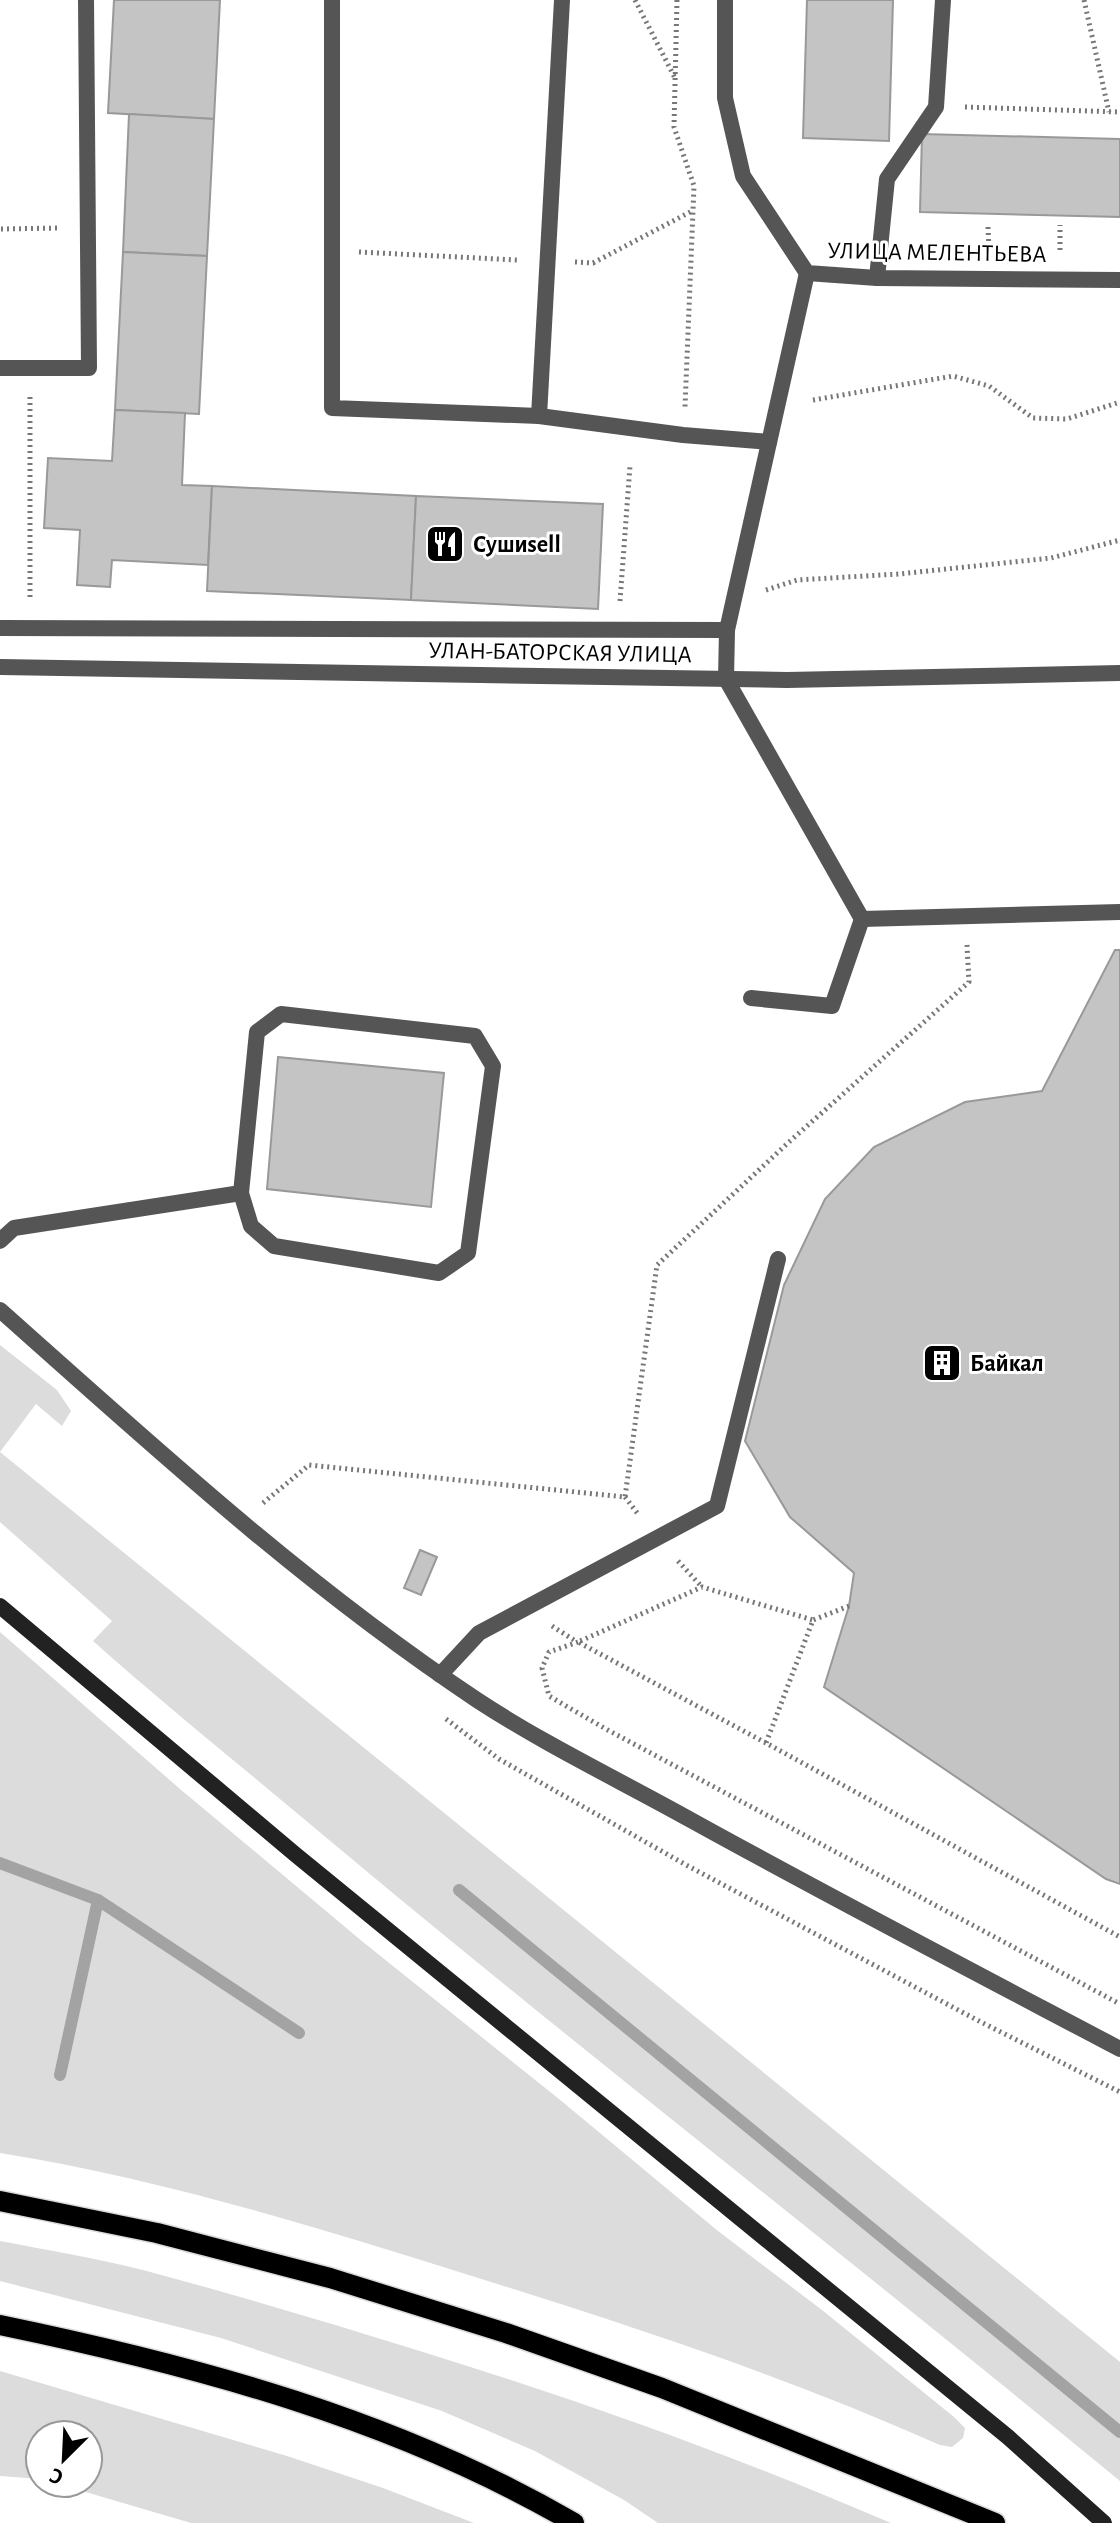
<svg xmlns="http://www.w3.org/2000/svg" width="1120" height="2523" viewBox="0 0 1120 2523" font-family="'Alegreya Sans',sans-serif">
	<style>
		.green { fill: #dcdcdc }
		.lines { fill: none; stroke-linecap: round; stroke-linejoin: round }
		.stream { stroke: #a3a3a3; stroke-width: 12 }
		.building { fill: #c4c4c4; stroke: #999; stroke-width: 2 }
		.primary-casing { stroke: #dbdbdb; stroke-width: 23 }
		.path { stroke: #777; stroke-width: 5; stroke-dasharray: 2 4; stroke-linecap: butt }
		.service { stroke: #555; stroke-width: 16 }
		.minor { stroke: #555; stroke-width: 16 }
		.tertiary { stroke: #555; stroke-width: 16 }
		.secondary { stroke: #222; stroke-width: 16 }
		.primary { stroke: #000; stroke-width: 20 }
		.labels { text-anchor: middle; stroke-width: 6; stroke-linejoin: round; paint-order: stroke }
		.street-label { font-size: 24px; fill: #000; stroke: #fff }
		.poi-label { font-size: 24px; font-weight: bold; fill: #000; stroke: #fff; text-anchor: start }
	</style>
	<rect width="100%" height="100%" fill="#fff"/>
	<g class="green">
		<path d="M 0,1345 L 57,1390 L 71,1411 L 62,1426 L 36,1404 L 0,1452 L 1120,2362 L 1120,2481 C 846,2255 564,2038 292,1809 C 225,1753 158,1699 93,1641 L 112,1621 L 0,1522 Z"/>
		<path d="M 0,1632 L 180,1789 L 363,1942 L 559,2099 L 718,2231 L 822,2310 L 954,2417 L 965,2428 L 963,2438 L 952,2447 L 940,2445 C 783,2375 620,2322 456,2271 C 306,2224 156,2178 0,2153 Z"/>
		<path d="M 0,2241 C 47,2250 96,2258 143,2270 C 237,2295 330,2323 423,2352 C 582,2401 738,2457 891,2523 L 658,2523 L 624,2500 L 535,2451 L 442,2411 L 221,2338 L 0,2281 Z"/>
		<path d="M 0,2371 L 287,2456 L 383,2488 L 474,2523 L 191,2523 L 55,2483 L 88,2483 L 88,2435 L 40,2435 L 40,2479 L 0,2476 Z"/>
	</g>
	<g class="lines">
		<g class="stream">
			<path d="M 0,1863 L 98,1900 L 299,2033"/>
			<path d="M 459,1890 L 1120,2432"/>
			<path d="M 60,2075 L 98,1900"/>
		</g>
	</g>
	<g class="building">
		<path d="M 114,0 L 220,0 L 214,119 L 108,113 Z"/>
		<path d="M 807,0 L 893,0 L 889,141 L 803,138 Z"/>
		<path d="M 129,114 L 214,119 L 207,256 L 123,252 Z"/>
		<path d="M 922,134 L 1120,139 L 1120,217 L 920,212 Z"/>
		<path d="M 123,252 L 207,256 L 199,414 L 115,410 Z"/>
		<path d="M 115,410 L 185,413 L 182,485 L 212,486 L 208,565 L 112,560 L 110,587 L 77,585 L 80,530 L 44,528 L 48,458 L 112,461 Z"/>
		<path d="M 212,486 L 416,496 L 411,600 L 207,591 Z"/>
		<path d="M 416,496 L 603,504 L 598,609 L 411,600 Z"/>
		<path d="M 1115,950 L 1120,950 L 1120,1884 L 1106,1879 L 824,1687 L 849,1606 L 854,1573 L 790,1517 L 745,1441 L 784,1285 L 825,1199 L 874,1147 L 965,1102 L 1042,1091 Z"/>
		<path d="M 278,1057 L 444,1073 L 431,1207 L 267,1189 Z"/>
		<path d="M 420,1550 L 437,1557 L 421,1595 L 404,1588 Z"/>
	</g>
	<g class="lines">
		<defs>
			<g id="primary">
				<path d="M 0,2201 L 157,2233 L 330,2278 L 506,2333 L 662,2388 L 995,2523"/>
				<path d="M 0,2325 C 198,2366 398,2420 574,2523"/>
			</g>
		</defs>
		<use href="#primary" class="primary-casing"/>
		<g class="path">
			<path d="M 635,0 L 675,78"/>
			<path d="M 677,0 L 674,127 L 694,186 L 685,407"/>
			<path d="M 1084,0 L 1109,112"/>
			<path d="M 965,107 L 1120,112"/>
			<path d="M 988,227 L 989,250"/>
			<path d="M 1,229 L 60,228"/>
			<path d="M 1060,250 L 1060,225"/>
			<path d="M 359,252 L 517,260"/>
			<path d="M 575,262 L 593,263 L 692,211"/>
			<path d="M 30,397 L 30,599"/>
			<path d="M 813,400 L 953,376 L 989,386 L 1033,418 L 1067,419 L 1120,402"/>
			<path d="M 766,590 L 797,580 L 899,574 L 1051,558 L 1120,540"/>
			<path d="M 620,601 L 630,466"/>
			<path d="M 625,1497 L 638,1514"/>
			<path d="M 263,1503 L 309,1465 L 625,1497 L 657,1265 L 789,1142 L 969,982 L 967,945"/>
			<path d="M 678,1561 L 702,1587"/>
			<path d="M 849,1606 L 813,1620 L 766,1743 L 1120,1937"/>
			<path d="M 552,1626 L 577,1642"/>
			<path d="M 578,1642 L 549,1652 L 542,1668 L 549,1696 L 604,1728 L 1120,2004"/>
			<path d="M 446,1719 L 499,1759 L 688,1866 L 977,2020 L 1120,2092"/>
			<path d="M 766,1743 L 578,1642 L 702,1587 L 813,1620"/>
		</g>
		<g class="service">
			<path d="M 332,0 L 332,408 L 539,416 L 683,435 L 769,442"/>
			<path d="M 807,273 L 727,630 L 726,679 L 862,919 L 1120,912"/>
			<path d="M 877,278 L 887,179 L 936,107 L 943,0"/>
			<path d="M 0,368 L 89,368 L 86,0"/>
			<path d="M 539,416 L 562,0"/>
			<path d="M 0,628 L 727,630"/>
			<path d="M 751,998 L 832,1006 L 862,919"/>
			<path d="M 281,1014 L 475,1036 L 493,1066 L 468,1253 L 439,1273 L 274,1246 L 251,1226 L 241,1193 L 257,1032 Z"/>
			<path d="M 0,1241 L 14,1228 L 241,1193"/>
			<path d="M 0,1310 C 154,1447 304,1585 477,1700 C 544,1744 619,1780 689,1819 C 832,1898 976,1973 1120,2049"/>
			<path d="M 440,1675 L 479,1633 L 717,1506 L 778,1259"/>
		</g>
		<path class="minor" d="M 725,0 L 725,98 L 743,176 L 807,273 L 877,278 L 1120,280"/>
		<path class="tertiary" d="M 0,667 L 787,680 L 1120,673"/>
		<path class="secondary" d="M 0,1606 L 296,1855 L 1008,2437 L 1104,2523"/>
		<use href="#primary" class="primary"/>
	</g>
	<defs>
		<symbol id="restaurant-square" viewBox="-11 -11 22 22"><rect x="-9" y="-9" width="18" height="18" rx="4" fill="#000" stroke="#fff"/><path d="M-5-6h1v4h1v-4h1v4h1v-4h1v5L-1.5 .5V6h-2V.5L-5-1ZM5-6V6H3V1.5H1.5Q1.5-4 5-6Z" fill="#fff"/></symbol>
		<symbol id="building-square" viewBox="-11 -11 22 22"><rect x="-9" y="-9" width="18" height="18" rx="4" fill="#000" stroke="#fff"/><path d="M-4-6H4V6H1V3H-1V6H-4ZM-2.5-4.3h1.7v1.8h-1.7ZM.8-4.3h1.7v1.8H.8ZM-2.5-1h1.7V.8h-1.7ZM.8-1h1.7V.8H.8Z" fill="#fff"/></symbol>
	</defs>
	<g fill-rule="evenodd">
		<use href="#restaurant-square" x="423" y="522" width="44" height="44"/>
		<use href="#building-square" x="920" y="1341" width="44" height="44"/>
	</g>
	<g class="labels">
		<g class="street-label">
			<text transform="translate(937 252) rotate(1)" y="8">УЛИЦА МЕЛЕНТЬЕВА</text>
			<text transform="translate(560 652) rotate(1)" y="8">УЛАН-БАТОРСКАЯ УЛИЦА</text>
		</g>
		<g class="poi-label">
			<text x="473" y="552">Сушиsell</text>
			<text x="970" y="1371">Байкал</text>
		</g>
	</g>
	<g transform="translate(64 2459) rotate(204)"><circle r="38" fill="#ffffff" stroke="#999999" stroke-width="2"/>
	<path d="M0-6L14 30L0 20L-14 30Z" fill="#000000"/>
	<text y="-12" font-size="22" font-weight="bold" text-anchor="middle" fill="#000000">С</text>
	</g>
</svg>
